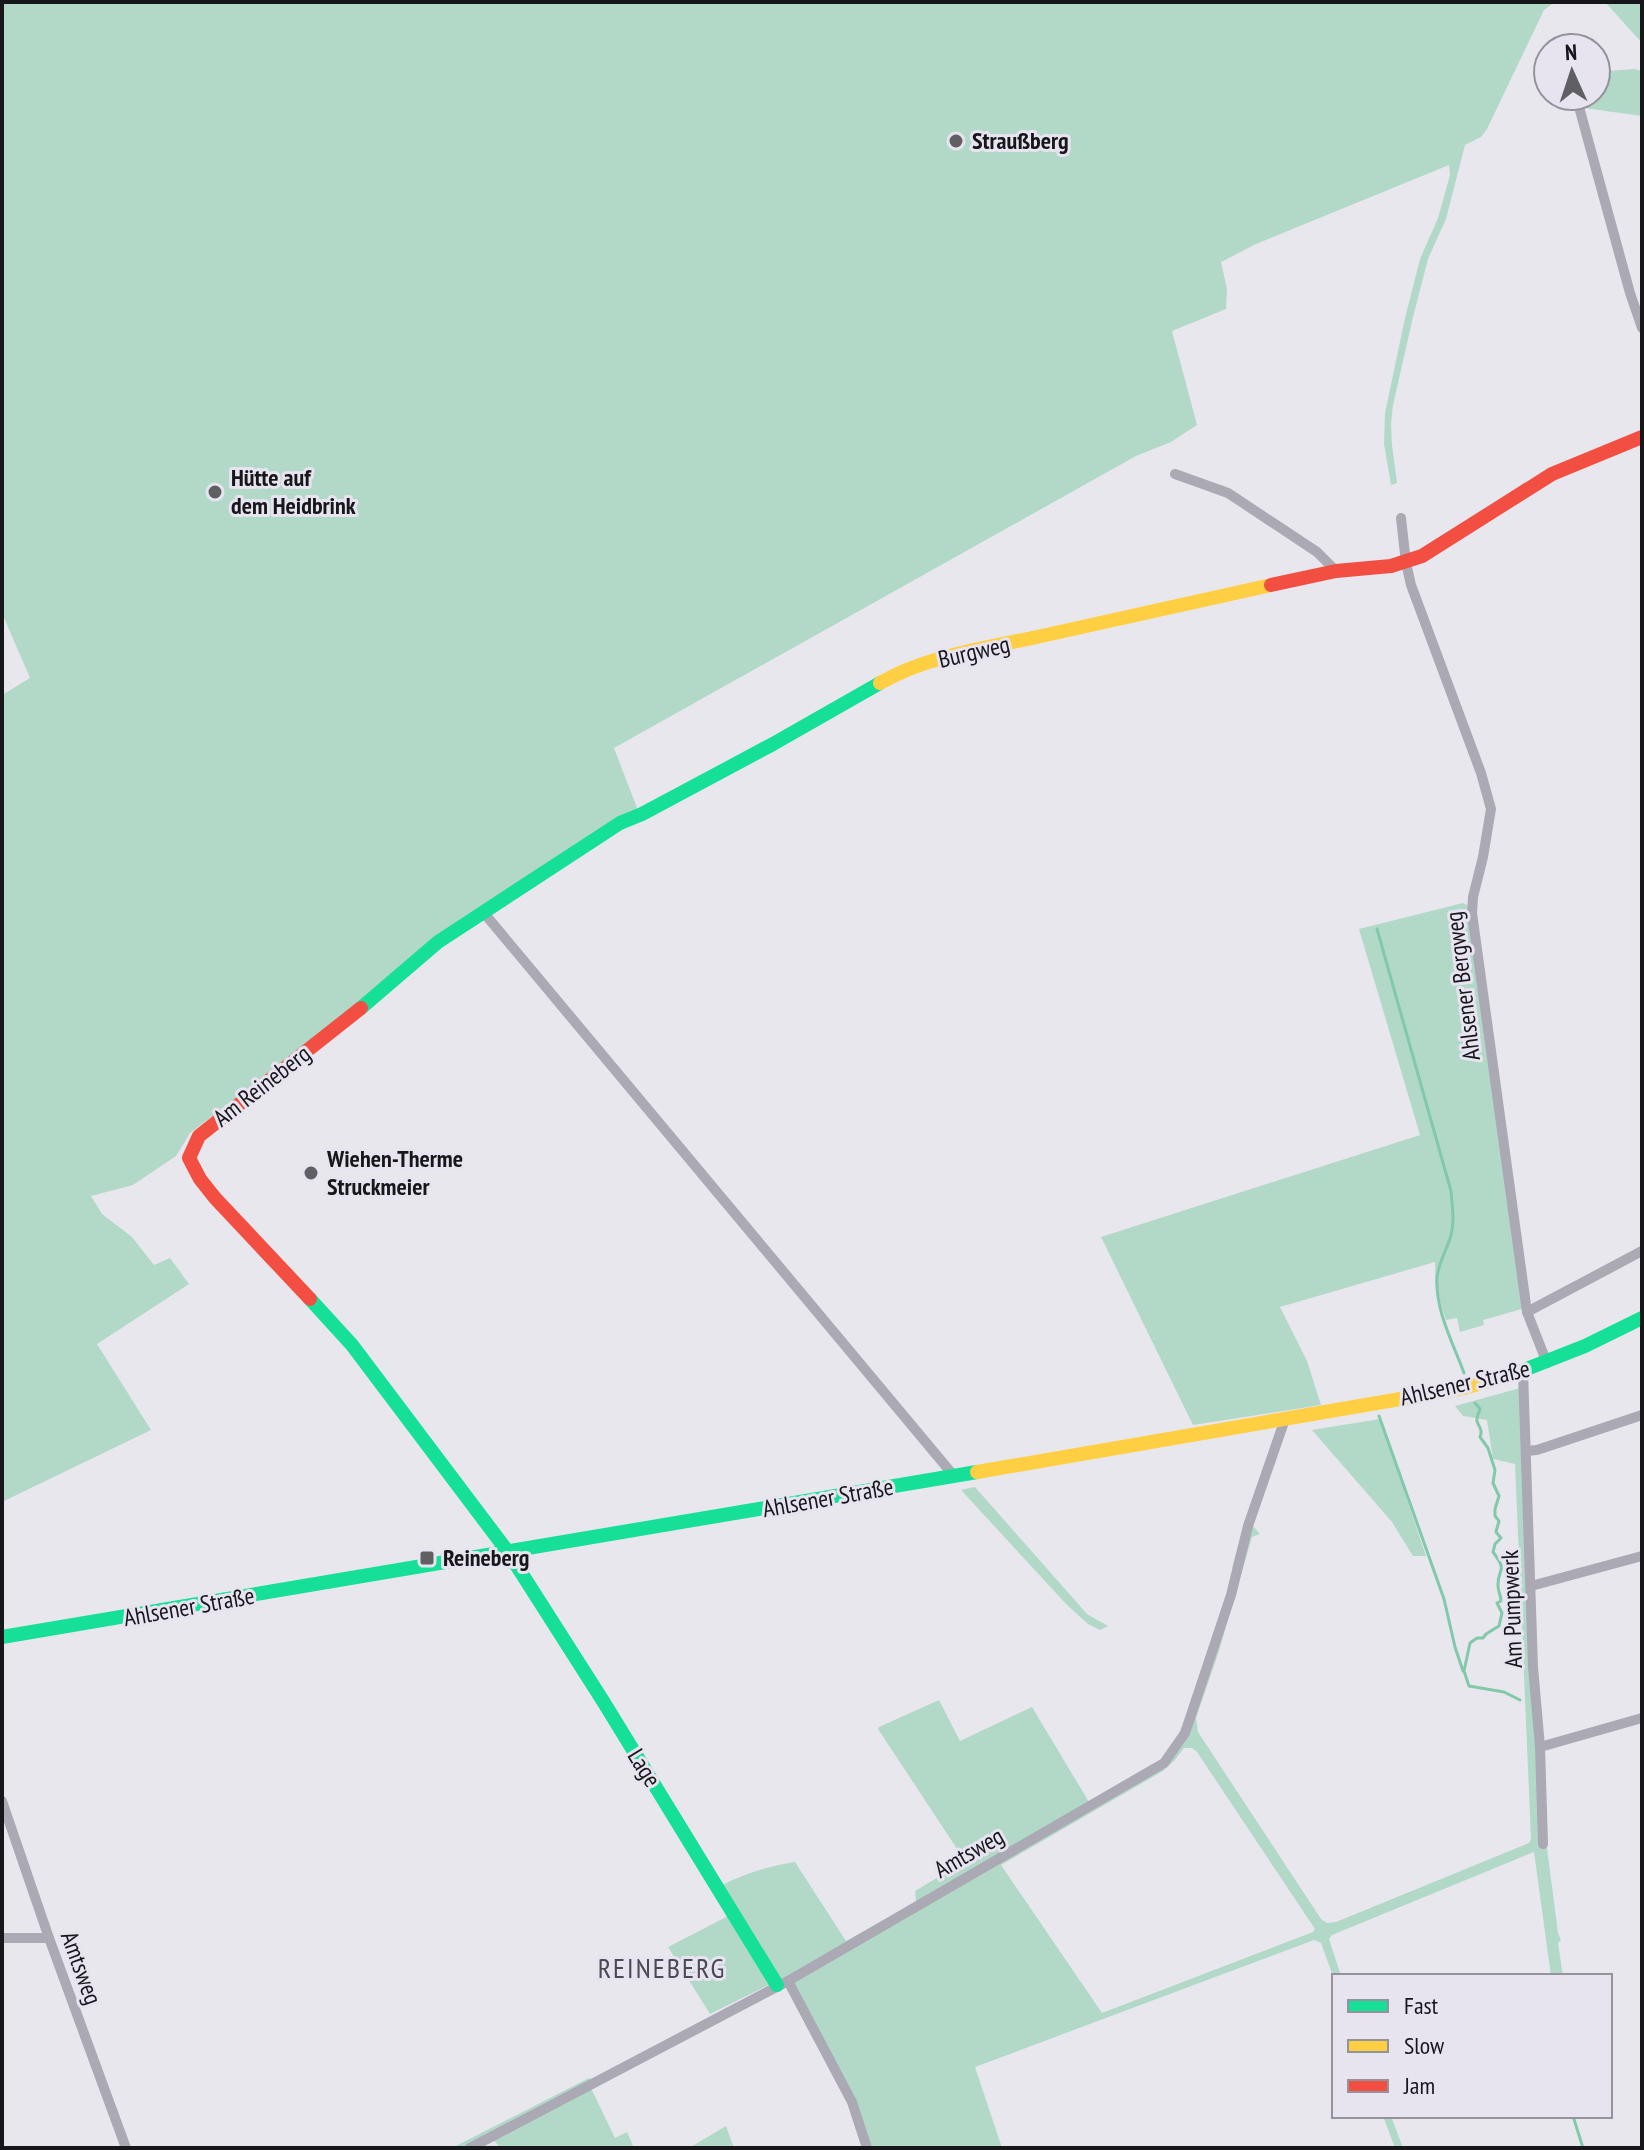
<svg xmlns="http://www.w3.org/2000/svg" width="1644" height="2150" viewBox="0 0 1644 2150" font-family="'PT Sans Narrow',sans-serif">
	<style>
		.green { fill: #b2d9c8; fill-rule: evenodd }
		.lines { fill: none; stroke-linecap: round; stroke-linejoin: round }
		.stream { stroke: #82c9aa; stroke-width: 3 }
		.street { stroke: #aba9b4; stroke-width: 10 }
		.fast { stroke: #16e098; stroke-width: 14 }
		.slow { stroke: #ffcf43; stroke-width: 14 }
		.jam { stroke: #f24e42; stroke-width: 14 }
		.poi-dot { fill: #605f64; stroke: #e7e4f0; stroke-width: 3 }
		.labels { text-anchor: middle; stroke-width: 6; stroke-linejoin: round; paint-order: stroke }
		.poi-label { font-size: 24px; font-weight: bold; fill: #17161b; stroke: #e7e4f0; text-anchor: start }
		.street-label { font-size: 24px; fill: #17161b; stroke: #e7e4f0 }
		.quarter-label { font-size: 28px; letter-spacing: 2px; fill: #4b4953; stroke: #e7e4f0 }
	</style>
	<rect width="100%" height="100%" fill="#e8e7ed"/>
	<g class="green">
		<path d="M 2,2 L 1555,2 L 1544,10 L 1487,129 L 1481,137 L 1465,145 L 1446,219 L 1428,259 L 1413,317 L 1393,405 L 1391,424 L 1392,445 L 1397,483 L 1391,485 L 1384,444 L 1385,413 L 1405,318 L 1420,259 L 1438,218 L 1450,175 L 1449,165 L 1256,244 L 1221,262 L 1227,289 L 1226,309 L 1172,331 L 1197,425 L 1171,442 L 1136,456 L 614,748 L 639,813 L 370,995 L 190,1133 L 176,1156 L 133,1185 L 91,1196 L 102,1214 L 132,1237 L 154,1265 L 170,1258 L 189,1284 L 97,1344 L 151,1430 L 2,1502 L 2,695 L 30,678 L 2,613 Z"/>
		<path d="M 1605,2 L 1642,2 L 1642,43 Z"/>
		<path d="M 1634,69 L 1642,71 L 1642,116 L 1584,108 L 1581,96 L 1596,96 L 1596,72 Z"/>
		<path d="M 1463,903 L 1467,905 L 1469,913 L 1522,1309 L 1483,1320 L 1484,1325 L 1460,1332 L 1457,1318 L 1446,1320 L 1436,1289 L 1435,1262 L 1280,1307 L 1307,1361 L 1321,1405 L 1193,1425 L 1101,1237 L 1420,1135 L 1359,929 Z"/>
		<path d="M 1520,1388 L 1546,1840 L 1558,1933 L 1561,1940 L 1558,1943 L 1563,1976 L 1551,1976 L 1534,1852 L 1332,1935 L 1329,1939 L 1341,1976 L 1334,1976 L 1334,1979 L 1321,1943 L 1314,1940 L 975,2067 L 1002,2148 L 867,2148 L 866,2135 L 787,1976 L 710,2014 L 668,1947 L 734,1913 L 720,1886 C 746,1873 766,1867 795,1862 L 846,1941 L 916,1902 L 915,1891 L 965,1861 L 878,1729 L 879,1727 L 939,1700 L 960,1741 L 1032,1707 L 1092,1807 L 1171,1758 L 1238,1566 L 1232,1568 L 1246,1518 L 1260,1534 L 1252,1537 L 1219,1651 L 1196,1718 L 1198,1732 L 1321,1919 L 1327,1923 L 1336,1922 L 1529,1843 L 1531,1839 L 1515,1464 L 1493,1459 L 1487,1420 L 1463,1416 L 1455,1406 ZM 1184,1748 L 1192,1748 L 1197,1752 L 1315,1929 L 1313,1932 L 1102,2013 L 1001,1865 L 1163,1771 L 1174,1761 Z"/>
		<path d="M 1380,1419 L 1426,1556 L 1413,1556 L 1392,1522 L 1312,1430 Z"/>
		<path d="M 975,1487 L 1087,1614 L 1108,1626 L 1100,1630 L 1088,1624 L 1067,1605 L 961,1490 Z"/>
		<path d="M 589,2078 L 592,2081 L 589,2084 L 615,2138 L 627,2132 L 634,2148 L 500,2148 L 494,2140 L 479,2148 L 452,2148 Z"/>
		<path d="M 1383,2116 L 1391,2116 L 1403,2148 L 1395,2148 Z"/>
		<path d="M 726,2126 L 734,2148 L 689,2148 Z"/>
	</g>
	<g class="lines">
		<g class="stream">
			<path d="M 1377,929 L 1451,1191 C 1452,1206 1455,1221 1451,1235 C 1447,1250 1439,1261 1437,1277 C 1435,1310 1453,1343 1464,1373"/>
			<path d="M 1475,1403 L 1480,1409 C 1479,1413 1476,1417 1477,1421 C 1479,1428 1483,1429 1480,1437 L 1488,1448 L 1495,1470 L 1493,1483 L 1499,1496 L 1495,1509 L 1495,1516 L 1499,1521 L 1496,1532 L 1501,1538 L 1495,1544 L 1493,1552 C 1509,1573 1497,1568 1498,1586 C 1498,1591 1501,1596 1501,1601 L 1497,1603 L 1502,1613 L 1499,1626 L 1486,1634 L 1483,1638 L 1477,1638 L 1470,1643 L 1464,1671 L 1469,1686 L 1504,1692 L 1520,1700"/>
			<path d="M 1379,1416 L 1444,1599 L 1455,1647 L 1463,1671"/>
			<path d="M 1573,2116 L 1583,2148"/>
		</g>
		<g class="street">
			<path d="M 1576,96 L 1630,293 L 1642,328"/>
			<path d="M 1175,474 L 1228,493 L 1317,552 L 1336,571"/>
			<path d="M 1401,518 L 1406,563 L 1411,585 L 1481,773 L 1491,809 L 1483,857 L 1473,897 L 1472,913 L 1527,1312 L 1547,1363"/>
			<path d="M 484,913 L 954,1476"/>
			<path d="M 1527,1312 L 1642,1251"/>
			<path d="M 1523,1372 L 1533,1667 L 1540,1747 L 1543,1844"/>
			<path d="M 1526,1451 L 1537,1450 L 1642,1415"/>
			<path d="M 1531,1586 L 1642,1556"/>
			<path d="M 1540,1747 L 1642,1718"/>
			<path d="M 2,1801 L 49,1938 L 126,2148"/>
			<path d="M 2,1938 L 49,1938"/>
			<path d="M 788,1981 L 852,2102 L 867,2148"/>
			<path d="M 470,2148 L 788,1981 L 1164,1763 L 1185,1733 L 1231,1595 L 1248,1526 L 1285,1419"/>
		</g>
		<g class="fast">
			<path d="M 361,1008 L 438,942 L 620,823 L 642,814 L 773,744 L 880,683"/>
			<path d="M 310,1299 L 352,1345 L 508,1552 L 603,1701 L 777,1985"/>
			<path d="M 1514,1374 L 1585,1346 L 1642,1318"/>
			<path d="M 2,1637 L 977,1472"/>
		</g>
		<g class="slow">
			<path d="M 880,683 C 927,656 985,648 1037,637 C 1115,620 1193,602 1271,585"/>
			<path d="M 977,1472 L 1464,1388 L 1514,1374"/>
		</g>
		<g class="jam">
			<path d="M 1271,585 L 1336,571 L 1391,566 L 1422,556 L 1552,474 L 1642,437"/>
			<path d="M 310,1299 L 215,1198 L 200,1179 L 189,1158 L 199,1136 L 361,1008"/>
		</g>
	</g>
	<g class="poi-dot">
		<circle cx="956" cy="141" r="8"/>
		<circle cx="215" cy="492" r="8"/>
		<circle cx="311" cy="1173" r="8"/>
		<rect x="419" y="1550" width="16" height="16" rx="4"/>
	</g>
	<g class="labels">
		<g class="poi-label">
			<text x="972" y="149">Straußberg</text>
			<text x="231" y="486">Hütte auf<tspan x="231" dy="28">dem Heidbrink</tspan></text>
			<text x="327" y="1167">Wiehen-Therme<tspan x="327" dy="28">Struckmeier</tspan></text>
			<text x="443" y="1566">Reineberg</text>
		</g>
		<g class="street-label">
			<text transform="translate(974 652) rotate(-13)" y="8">Burgweg</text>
			<text transform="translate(1463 986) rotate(-97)" y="8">Ahlsener Bergweg</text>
			<text transform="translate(262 1086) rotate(-38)" y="8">Am Reineberg</text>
			<text transform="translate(1465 1383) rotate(-13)" y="8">Ahlsener Straße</text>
			<text transform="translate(828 1498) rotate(-10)" y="8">Ahlsener Straße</text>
			<text transform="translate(189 1607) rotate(-10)" y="8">Ahlsener Straße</text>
			<text transform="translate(1512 1609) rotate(-92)" y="8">Am Pumpwerk</text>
			<text transform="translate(644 1768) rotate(58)" y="8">Lage</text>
			<text transform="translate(969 1853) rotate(-30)" y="8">Amtsweg</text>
			<text transform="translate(81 1968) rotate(70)" y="8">Amtsweg</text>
		</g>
		<g class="quarter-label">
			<text x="662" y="1978">REINEBERG</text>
		</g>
	</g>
	<rect width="1644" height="2150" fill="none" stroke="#17161b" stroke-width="8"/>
	<rect x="1332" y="1974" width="280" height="144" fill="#e7e4f0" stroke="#94929b" stroke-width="2"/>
	<rect x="1348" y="2000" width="40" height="12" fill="#16e098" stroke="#94929b" stroke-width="2"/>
	<text x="1404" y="2014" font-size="24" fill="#17161b">Fast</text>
	<rect x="1348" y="2040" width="40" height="12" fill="#ffcf43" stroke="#94929b" stroke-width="2"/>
	<text x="1404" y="2054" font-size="24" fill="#17161b">Slow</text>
	<rect x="1348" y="2080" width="40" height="12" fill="#f24e42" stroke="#94929b" stroke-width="2"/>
	<text x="1404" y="2094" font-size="24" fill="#17161b">Jam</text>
	<g transform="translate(1572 72) rotate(357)"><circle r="38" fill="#e7e4f0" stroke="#94929b" stroke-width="2"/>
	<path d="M0-6L14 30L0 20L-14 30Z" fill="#605f64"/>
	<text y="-12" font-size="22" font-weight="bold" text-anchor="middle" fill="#17161b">N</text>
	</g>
</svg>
